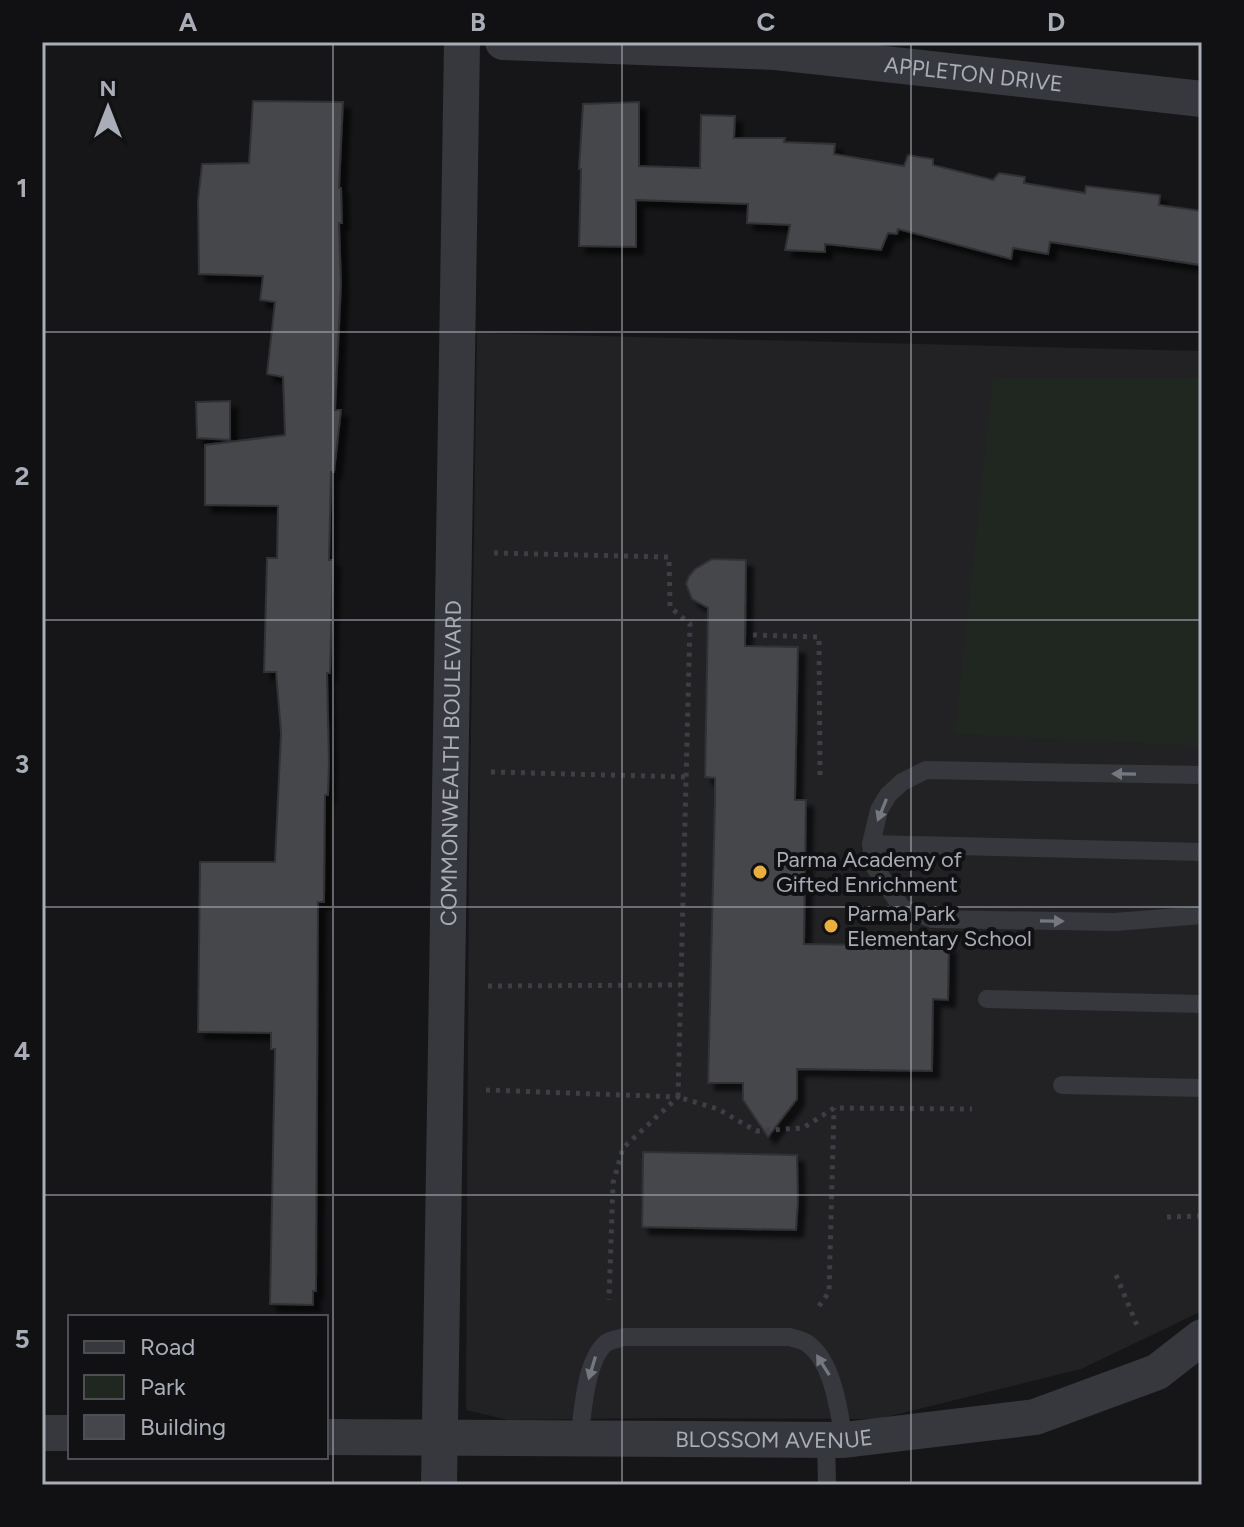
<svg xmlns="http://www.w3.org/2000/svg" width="1244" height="1527" viewBox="0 0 1244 1527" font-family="Figtree,sans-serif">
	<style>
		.built { fill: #222225 }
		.green { fill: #202721 }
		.building { fill: #45464b; stroke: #303034; stroke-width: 2; filter: url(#shadow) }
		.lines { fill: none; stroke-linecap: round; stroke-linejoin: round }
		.path { stroke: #3d3f44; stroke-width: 5; stroke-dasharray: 4 6; stroke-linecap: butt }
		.lane { stroke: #37383d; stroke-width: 18 }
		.street { stroke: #37383d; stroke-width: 36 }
		.oneway { fill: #767880 }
		.grid { fill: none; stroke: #a9adb7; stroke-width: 2; stroke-opacity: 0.55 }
		.poi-dot { fill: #e8ae3e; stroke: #111113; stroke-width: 3 }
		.labels { text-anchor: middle; stroke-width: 8; stroke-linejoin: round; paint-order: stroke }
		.street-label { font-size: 22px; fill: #a9adb7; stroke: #111113 }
		.poi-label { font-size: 22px; fill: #a9adb7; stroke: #111113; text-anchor: start }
		.neatline { fill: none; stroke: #a9adb7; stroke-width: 3 }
		.grid-label { font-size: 26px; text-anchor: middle; font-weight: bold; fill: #a9adb7 }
	</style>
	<defs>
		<filter id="shadow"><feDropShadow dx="7" dy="7" stdDeviation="2" flood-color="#0009"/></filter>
	</defs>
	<rect width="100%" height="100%" fill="#161618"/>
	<path class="built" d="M 477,333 L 1202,351 L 1202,1311 L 1081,1369 L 878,1419 L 655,1418 L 508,1420 L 466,1410 L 469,861 Z"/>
	<path class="green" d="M 993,378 L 1202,378 L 1202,746 L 955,734 Z"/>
	<g class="building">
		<path d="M 253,101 L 343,102 L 339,188 L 341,188 L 342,223 L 339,223 L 341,285 L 335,410 L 341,410 L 334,472 L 331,472 L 329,560 L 333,560 L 330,673 L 327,673 L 329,762 L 328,795 L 325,795 L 324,902 L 318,902 L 316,1291 L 313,1291 L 313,1305 L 270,1304 L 275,1049 L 271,1049 L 271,1033 L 198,1032 L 200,862 L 275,862 L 281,733 L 279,708 L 276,672 L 264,672 L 267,558 L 277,558 L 278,506 L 205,505 L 205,445 L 285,435 L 283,377 L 267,374 L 275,302 L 260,300 L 263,276 L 199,274 L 198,200 L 202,164 L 249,163 Z"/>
		<path d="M 639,102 L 639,166 L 700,168 L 701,115 L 735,116 L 734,138 L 785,138 L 784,142 L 835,144 L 834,154 L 904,166 L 908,155 L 933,159 L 933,165 L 993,180 L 999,173 L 1025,177 L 1024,183 L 1085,193 L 1086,186 L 1160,195 L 1159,205 L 1202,211 L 1200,265 L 1050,242 L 1048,254 L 1013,248 L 1011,259 L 898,229 L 897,234 L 888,233 L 881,250 L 825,244 L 825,252 L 785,250 L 790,225 L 747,223 L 748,204 L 636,200 L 636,247 L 579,246 L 581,169 L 579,169 L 583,104 Z"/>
		<path d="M 230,401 L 230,440 L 197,438 L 196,402 Z"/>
		<path d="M 712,559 L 746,560 L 745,646 L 798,647 L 795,800 L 806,800 L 804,944 L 949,946 L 948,1000 L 933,999 L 932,1071 L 797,1069 L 797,1099 L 768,1137 L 743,1100 L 743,1083 L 708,1083 L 715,800 L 715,778 L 705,777 L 708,608 L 692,599 L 686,584 L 689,576 L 695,569 Z"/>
		<path d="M 643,1152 L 797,1155 L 798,1201 L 796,1230 L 642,1227 Z"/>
	</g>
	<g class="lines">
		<g class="path">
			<path d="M 494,553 L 669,557 L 670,607 L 690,624 L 678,1097 L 718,1109 L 756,1131 L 803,1128 L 834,1108 L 972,1109"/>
			<path d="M 753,635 L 819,637 L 820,780"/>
			<path d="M 491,772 L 686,777"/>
			<path d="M 488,986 L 680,985"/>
			<path d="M 486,1090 L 678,1097 L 623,1148 L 613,1183 L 609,1300"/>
			<path d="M 1167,1217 L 1202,1216"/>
			<path d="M 1116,1275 L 1139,1330"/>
			<path d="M 819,1306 L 829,1292 L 834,1108"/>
		</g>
		<g class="lane">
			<path d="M 1202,775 L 926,770 L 902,782 L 888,795 L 879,810 L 871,844 L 874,866 L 902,908 L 933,919 L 1115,922 L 1202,915"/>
			<path d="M 871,844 L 1202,852"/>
			<path d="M 987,999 L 1202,1004"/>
			<path d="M 1062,1085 L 1202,1088"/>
			<path d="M 579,1439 C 583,1413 585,1361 606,1343 C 611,1340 618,1339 624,1337 L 790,1337 C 795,1339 804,1340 808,1344 C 833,1362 839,1411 844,1440"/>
			<path d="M 826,1440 L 827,1485"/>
		</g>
		<g class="street">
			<path id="s1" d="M 503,42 L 776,52 L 1202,99"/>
			<path d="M 42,1433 L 70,1433"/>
			<path id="s2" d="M 326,1437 L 844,1440 L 1035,1417 L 1157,1372 L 1202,1337"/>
			<path id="s3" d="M 439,1485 L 462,42"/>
		</g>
	</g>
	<defs><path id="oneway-solid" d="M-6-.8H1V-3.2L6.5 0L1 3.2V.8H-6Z" transform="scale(2)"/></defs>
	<g class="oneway">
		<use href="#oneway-solid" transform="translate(1124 774) rotate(-179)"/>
		<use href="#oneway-solid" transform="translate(882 810) rotate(112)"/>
		<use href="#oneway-solid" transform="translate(1052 921) rotate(1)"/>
		<use href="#oneway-solid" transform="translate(823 1365) rotate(-122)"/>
		<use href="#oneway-solid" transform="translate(592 1368) rotate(107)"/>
	</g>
	<path class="grid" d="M 333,42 L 333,1485M 622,42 L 622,1485M 911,42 L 911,1485M 42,332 L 1202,332M 42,620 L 1202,620M 42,907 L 1202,907M 42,1195 L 1202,1195"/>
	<g class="poi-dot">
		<circle cx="760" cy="872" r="8"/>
		<circle cx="831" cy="926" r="8"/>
	</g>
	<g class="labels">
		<g class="street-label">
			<text dy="8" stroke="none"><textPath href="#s1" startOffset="472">APPLETON DRIVE</textPath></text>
			<text dy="8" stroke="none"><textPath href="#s3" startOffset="722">COMMONWEALTH BOULEVARD</textPath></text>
			<text dy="8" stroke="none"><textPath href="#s2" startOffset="448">BLOSSOM AVENUE</textPath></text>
		</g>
		<g class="poi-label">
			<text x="776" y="867">Parma Academy of<tspan x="776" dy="25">Gifted Enrichment</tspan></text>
			<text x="847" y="921">Parma Park<tspan x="847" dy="25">Elementary School</tspan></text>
		</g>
	</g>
	<rect width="1244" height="1527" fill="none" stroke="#111113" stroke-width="88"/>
	<rect x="68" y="1315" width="260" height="144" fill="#111113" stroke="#4e4f55" stroke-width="2"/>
	<rect x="84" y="1341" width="40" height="12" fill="#37383d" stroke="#4e4f55" stroke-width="2"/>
	<text x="140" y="1355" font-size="24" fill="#a9adb7">Road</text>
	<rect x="84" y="1375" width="40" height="24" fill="#202721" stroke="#4e4f55" stroke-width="2"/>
	<text x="140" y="1395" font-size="24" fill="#a9adb7">Park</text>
	<rect x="84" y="1415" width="40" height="24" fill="#45464b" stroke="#4e4f55" stroke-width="2"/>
	<text x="140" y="1435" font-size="24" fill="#a9adb7">Building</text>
	<g transform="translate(108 108)" stroke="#111113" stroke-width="6" paint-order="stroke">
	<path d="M0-6L14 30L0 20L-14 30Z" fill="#a9adb7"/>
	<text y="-12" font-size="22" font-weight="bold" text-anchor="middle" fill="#a9adb7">N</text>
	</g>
	<rect x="44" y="44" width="1156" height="1439" class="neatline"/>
	<g class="grid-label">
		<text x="188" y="31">A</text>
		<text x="478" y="31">B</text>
		<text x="766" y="31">C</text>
		<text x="1056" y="31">D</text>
		<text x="22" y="197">1</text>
		<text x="22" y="485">2</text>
		<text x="22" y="773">3</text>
		<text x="22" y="1060">4</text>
		<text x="22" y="1348">5</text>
	</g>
</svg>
